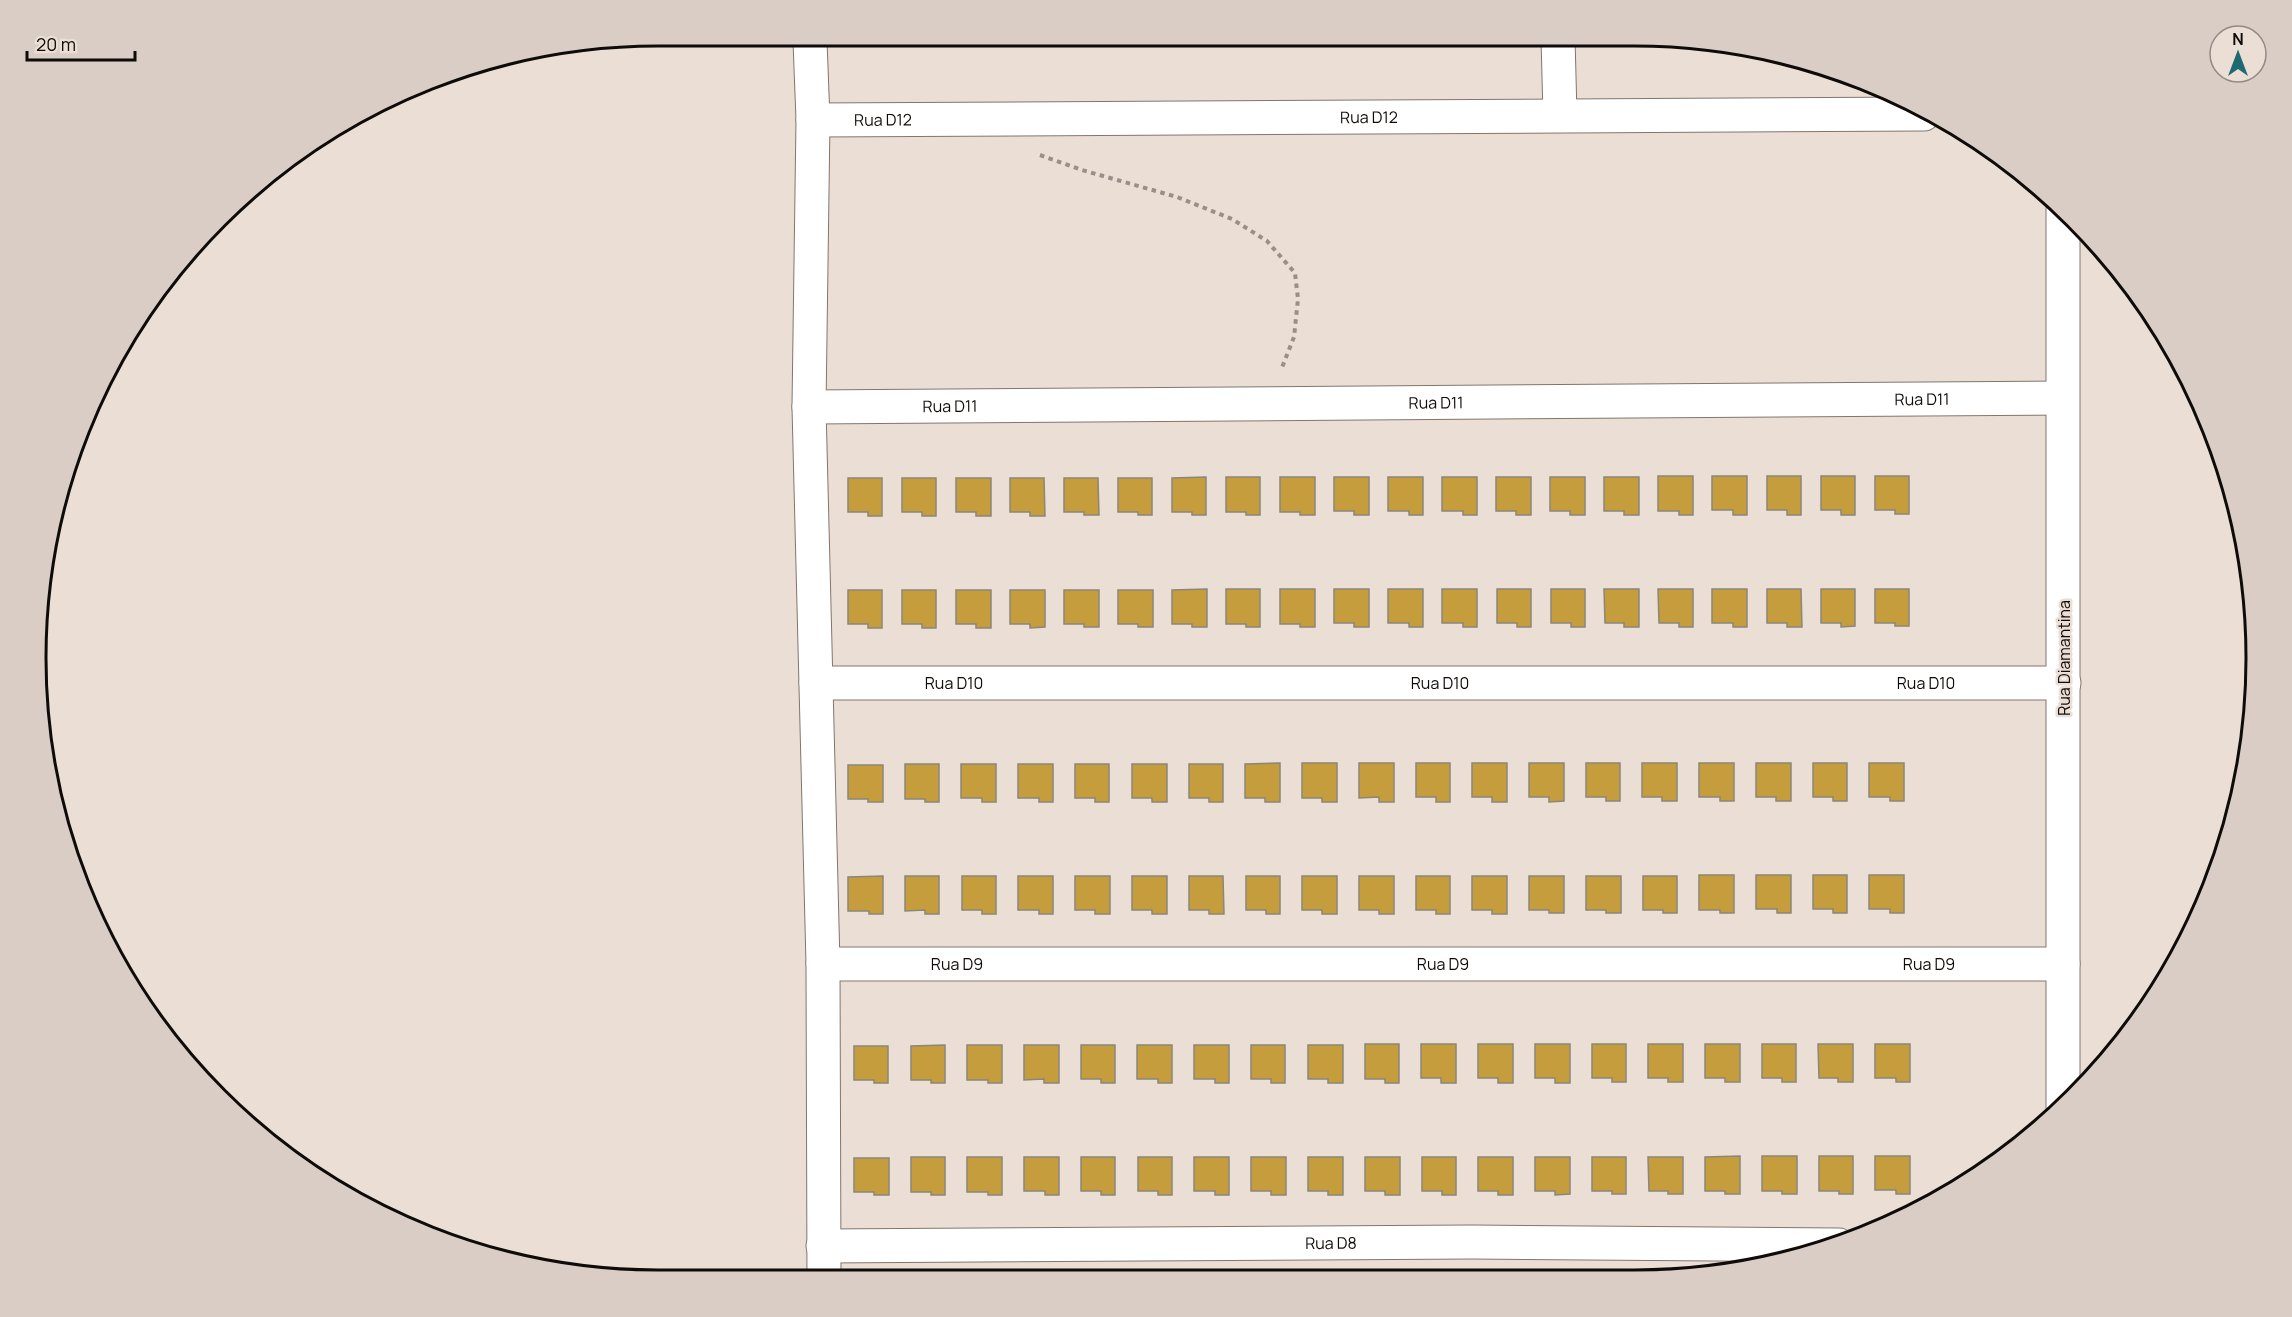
<svg xmlns="http://www.w3.org/2000/svg" width="2292" height="1317" viewBox="0 0 2292 1317" font-family="Manrope,sans-serif">
	<style>
		.building { fill: #c59d3c; stroke: #8b867a; stroke-width: 1.5 }
		.lines { fill: none; stroke-linecap: round; stroke-linejoin: round }
		.minor-casing { stroke: #81766e; stroke-width: 35 }
		.path { stroke: #988f88; stroke-width: 4; stroke-dasharray: 4.5 4.5; stroke-linecap: butt }
		.minor { stroke: #fff; stroke-width: 33 }
		.labels { text-anchor: middle; stroke-width: 5; stroke-linejoin: round; paint-order: stroke }
		.street-label { font-size: 16px; fill: #0f0b08; stroke: #ebded5 }
		.rim { fill: none; stroke: #0f0b08; stroke-width: 3 }
	</style>
	<rect width="100%" height="100%" fill="#ebded5"/>
	<g class="building">
		<path d="M 1658,476 L 1693,476 L 1693,515 L 1679,515 L 1679,511 L 1658,511 Z"/>
		<path d="M 1712,476 L 1747,476 L 1747,515 L 1733,515 L 1733,510 L 1712,510 Z"/>
		<path d="M 1767,476 L 1801,476 L 1801,515 L 1787,515 L 1787,510 L 1767,510 Z"/>
		<path d="M 1821,476 L 1855,476 L 1855,515 L 1841,515 L 1841,510 L 1821,510 Z"/>
		<path d="M 1875,476 L 1909,476 L 1909,514 L 1895,514 L 1895,510 L 1875,510 Z"/>
		<path d="M 1206,477 L 1206,515 L 1192,515 L 1192,512 L 1172,512 L 1172,478 Z"/>
		<path d="M 1226,477 L 1260,477 L 1260,515 L 1246,515 L 1246,512 L 1226,512 Z"/>
		<path d="M 1280,477 L 1315,477 L 1315,515 L 1300,515 L 1300,512 L 1280,512 Z"/>
		<path d="M 1334,477 L 1369,477 L 1369,515 L 1354,515 L 1354,511 L 1334,511 Z"/>
		<path d="M 1388,477 L 1423,477 L 1423,515 L 1409,515 L 1409,511 L 1388,511 Z"/>
		<path d="M 1442,477 L 1477,477 L 1477,515 L 1463,515 L 1463,511 L 1442,511 Z"/>
		<path d="M 1496,477 L 1531,477 L 1531,515 L 1516,515 L 1516,511 L 1496,511 Z"/>
		<path d="M 1550,477 L 1585,477 L 1585,515 L 1570,515 L 1570,511 L 1550,511 Z"/>
		<path d="M 1604,477 L 1639,477 L 1639,515 L 1624,515 L 1624,511 L 1604,511 Z"/>
		<path d="M 848,478 L 882,478 L 882,516 L 868,516 L 868,512 L 848,512 Z"/>
		<path d="M 902,478 L 936,478 L 936,516 L 922,516 L 922,512 L 902,512 Z"/>
		<path d="M 956,478 L 991,478 L 991,516 L 976,516 L 976,512 L 956,512 Z"/>
		<path d="M 1010,478 L 1044,478 L 1045,516 L 1030,516 L 1030,512 L 1010,512 Z"/>
		<path d="M 1064,478 L 1098,478 L 1099,515 L 1084,515 L 1084,512 L 1064,512 Z"/>
		<path d="M 1118,478 L 1152,478 L 1152,515 L 1138,515 L 1138,512 L 1118,512 Z"/>
		<path d="M 1207,589 L 1207,627 L 1192,627 L 1192,624 L 1172,624 L 1172,590 Z"/>
		<path d="M 1226,589 L 1260,589 L 1260,627 L 1246,627 L 1246,624 L 1226,624 Z"/>
		<path d="M 1280,589 L 1315,589 L 1315,627 L 1300,627 L 1300,624 L 1280,624 Z"/>
		<path d="M 1334,589 L 1369,589 L 1369,627 L 1354,627 L 1354,623 L 1334,623 Z"/>
		<path d="M 1388,589 L 1423,589 L 1423,627 L 1409,627 L 1409,623 L 1388,623 Z"/>
		<path d="M 1442,589 L 1477,589 L 1477,627 L 1463,627 L 1463,623 L 1442,623 Z"/>
		<path d="M 1497,589 L 1531,589 L 1531,627 L 1517,627 L 1517,623 L 1497,623 Z"/>
		<path d="M 1551,589 L 1585,589 L 1585,627 L 1571,627 L 1571,623 L 1551,623 Z"/>
		<path d="M 1604,589 L 1639,589 L 1639,627 L 1624,627 L 1624,623 L 1605,623 Z"/>
		<path d="M 1658,589 L 1693,589 L 1693,627 L 1679,627 L 1679,623 L 1659,623 Z"/>
		<path d="M 1712,589 L 1747,589 L 1747,627 L 1733,627 L 1733,623 L 1712,623 Z"/>
		<path d="M 1767,589 L 1801,589 L 1802,627 L 1787,627 L 1787,623 L 1767,623 Z"/>
		<path d="M 1821,589 L 1855,589 L 1855,626 L 1841,627 L 1841,623 L 1821,623 Z"/>
		<path d="M 1875,589 L 1909,589 L 1909,626 L 1895,626 L 1895,623 L 1875,623 Z"/>
		<path d="M 848,590 L 882,590 L 882,628 L 868,628 L 868,624 L 848,624 Z"/>
		<path d="M 902,590 L 936,590 L 936,628 L 922,628 L 922,624 L 902,624 Z"/>
		<path d="M 956,590 L 991,590 L 991,628 L 976,628 L 976,624 L 956,624 Z"/>
		<path d="M 1010,590 L 1045,590 L 1045,627 L 1030,628 L 1030,624 L 1010,624 Z"/>
		<path d="M 1064,590 L 1099,590 L 1099,627 L 1084,627 L 1084,624 L 1064,624 Z"/>
		<path d="M 1118,590 L 1153,590 L 1153,627 L 1138,627 L 1138,624 L 1118,624 Z"/>
		<path d="M 1280,763 L 1280,802 L 1265,802 L 1265,798 L 1245,798 L 1245,764 Z"/>
		<path d="M 1302,763 L 1337,763 L 1337,802 L 1322,802 L 1322,798 L 1302,798 Z"/>
		<path d="M 1359,763 L 1394,763 L 1394,802 L 1379,802 L 1379,797 L 1359,798 Z"/>
		<path d="M 1416,763 L 1450,763 L 1450,802 L 1436,802 L 1436,797 L 1416,797 Z"/>
		<path d="M 1472,763 L 1507,763 L 1507,802 L 1492,802 L 1492,797 L 1472,797 Z"/>
		<path d="M 1529,763 L 1564,763 L 1564,801 L 1549,802 L 1549,797 L 1529,797 Z"/>
		<path d="M 1586,763 L 1620,763 L 1620,801 L 1606,801 L 1606,797 L 1586,797 Z"/>
		<path d="M 1642,763 L 1677,763 L 1677,801 L 1662,801 L 1662,797 L 1642,797 Z"/>
		<path d="M 1699,763 L 1734,763 L 1734,801 L 1720,801 L 1720,797 L 1699,797 Z"/>
		<path d="M 1756,763 L 1791,763 L 1791,801 L 1776,801 L 1776,797 L 1756,797 Z"/>
		<path d="M 1813,763 L 1847,763 L 1847,801 L 1833,801 L 1833,797 L 1813,797 Z"/>
		<path d="M 1869,763 L 1904,763 L 1904,801 L 1890,801 L 1890,797 L 1869,797 Z"/>
		<path d="M 905,764 L 939,764 L 939,802 L 925,802 L 925,799 L 905,799 Z"/>
		<path d="M 961,764 L 996,764 L 996,802 L 982,802 L 982,798 L 961,798 Z"/>
		<path d="M 1018,764 L 1053,764 L 1053,802 L 1039,802 L 1039,798 L 1018,798 Z"/>
		<path d="M 1075,764 L 1109,764 L 1109,802 L 1095,802 L 1095,798 L 1075,798 Z"/>
		<path d="M 1132,764 L 1167,764 L 1167,802 L 1152,802 L 1152,798 L 1132,798 Z"/>
		<path d="M 1189,764 L 1223,764 L 1223,802 L 1209,802 L 1209,798 L 1189,798 Z"/>
		<path d="M 848,765 L 883,765 L 883,802 L 868,802 L 868,799 L 848,799 Z"/>
		<path d="M 1699,875 L 1734,875 L 1734,913 L 1720,913 L 1720,910 L 1699,910 Z"/>
		<path d="M 1756,875 L 1791,875 L 1791,913 L 1777,913 L 1777,909 L 1756,909 Z"/>
		<path d="M 1813,875 L 1847,875 L 1847,913 L 1833,913 L 1833,909 L 1813,909 Z"/>
		<path d="M 1869,875 L 1904,875 L 1904,913 L 1890,913 L 1890,909 L 1869,909 Z"/>
		<path d="M 883,876 L 883,914 L 869,914 L 869,911 L 848,911 L 848,877 Z"/>
		<path d="M 905,876 L 939,876 L 939,914 L 925,914 L 925,910 L 905,911 Z"/>
		<path d="M 962,876 L 996,876 L 996,914 L 982,914 L 982,910 L 962,910 Z"/>
		<path d="M 1018,876 L 1053,876 L 1053,914 L 1039,914 L 1039,910 L 1018,910 Z"/>
		<path d="M 1075,876 L 1110,876 L 1110,914 L 1095,914 L 1095,910 L 1075,910 Z"/>
		<path d="M 1132,876 L 1167,876 L 1167,914 L 1152,914 L 1152,910 L 1132,910 Z"/>
		<path d="M 1189,876 L 1223,876 L 1224,914 L 1209,914 L 1209,910 L 1189,910 Z"/>
		<path d="M 1246,876 L 1280,876 L 1280,914 L 1266,914 L 1266,910 L 1246,910 Z"/>
		<path d="M 1302,876 L 1337,876 L 1337,914 L 1322,914 L 1322,910 L 1302,910 Z"/>
		<path d="M 1359,876 L 1394,876 L 1394,914 L 1379,914 L 1379,910 L 1359,910 Z"/>
		<path d="M 1416,876 L 1450,876 L 1450,914 L 1436,914 L 1436,910 L 1416,910 Z"/>
		<path d="M 1472,876 L 1507,876 L 1507,914 L 1492,914 L 1492,910 L 1472,910 Z"/>
		<path d="M 1529,876 L 1564,876 L 1564,913 L 1549,913 L 1549,910 L 1529,910 Z"/>
		<path d="M 1586,876 L 1621,876 L 1621,913 L 1606,913 L 1606,910 L 1586,910 Z"/>
		<path d="M 1643,876 L 1677,876 L 1677,913 L 1663,913 L 1663,910 L 1643,910 Z"/>
		<path d="M 1365,1044 L 1399,1044 L 1399,1083 L 1385,1083 L 1385,1079 L 1365,1079 Z"/>
		<path d="M 1421,1044 L 1456,1044 L 1456,1083 L 1441,1083 L 1441,1078 L 1421,1078 Z"/>
		<path d="M 1478,1044 L 1513,1044 L 1513,1083 L 1498,1083 L 1498,1078 L 1478,1078 Z"/>
		<path d="M 1535,1044 L 1570,1044 L 1570,1083 L 1555,1083 L 1555,1078 L 1535,1078 Z"/>
		<path d="M 1592,1044 L 1626,1044 L 1626,1082 L 1612,1082 L 1612,1078 L 1592,1078 Z"/>
		<path d="M 1648,1044 L 1683,1044 L 1683,1082 L 1668,1082 L 1668,1078 L 1648,1078 Z"/>
		<path d="M 1705,1044 L 1740,1044 L 1740,1082 L 1725,1082 L 1725,1078 L 1705,1078 Z"/>
		<path d="M 1762,1044 L 1796,1044 L 1796,1082 L 1782,1082 L 1782,1078 L 1762,1078 Z"/>
		<path d="M 1818,1044 L 1853,1044 L 1853,1082 L 1838,1082 L 1838,1078 L 1819,1078 Z"/>
		<path d="M 1875,1044 L 1910,1044 L 1910,1082 L 1896,1082 L 1896,1078 L 1875,1078 Z"/>
		<path d="M 945,1045 L 945,1083 L 931,1083 L 931,1080 L 911,1080 L 911,1046 Z"/>
		<path d="M 967,1045 L 1002,1045 L 1002,1083 L 988,1083 L 988,1080 L 967,1080 Z"/>
		<path d="M 1024,1045 L 1059,1045 L 1059,1083 L 1044,1083 L 1044,1079 L 1024,1080 Z"/>
		<path d="M 1081,1045 L 1115,1045 L 1115,1083 L 1101,1083 L 1101,1079 L 1081,1079 Z"/>
		<path d="M 1137,1045 L 1172,1045 L 1172,1083 L 1158,1083 L 1158,1079 L 1137,1079 Z"/>
		<path d="M 1194,1045 L 1229,1045 L 1229,1083 L 1215,1083 L 1215,1079 L 1194,1079 Z"/>
		<path d="M 1251,1045 L 1285,1045 L 1285,1083 L 1271,1083 L 1271,1079 L 1251,1079 Z"/>
		<path d="M 1308,1045 L 1343,1045 L 1343,1083 L 1328,1083 L 1328,1079 L 1308,1079 Z"/>
		<path d="M 854,1046 L 888,1046 L 888,1083 L 874,1083 L 874,1080 L 854,1080 Z"/>
		<path d="M 1740,1156 L 1740,1194 L 1725,1194 L 1725,1191 L 1705,1191 L 1705,1157 Z"/>
		<path d="M 1762,1156 L 1797,1156 L 1797,1194 L 1782,1194 L 1782,1191 L 1762,1191 Z"/>
		<path d="M 1819,1156 L 1853,1156 L 1853,1194 L 1839,1194 L 1839,1191 L 1819,1191 Z"/>
		<path d="M 1875,1156 L 1910,1156 L 1910,1194 L 1896,1194 L 1896,1190 L 1875,1190 Z"/>
		<path d="M 911,1157 L 945,1157 L 945,1195 L 931,1195 L 931,1192 L 911,1192 Z"/>
		<path d="M 967,1157 L 1002,1157 L 1002,1195 L 988,1195 L 988,1192 L 967,1192 Z"/>
		<path d="M 1024,1157 L 1059,1157 L 1059,1195 L 1045,1195 L 1045,1191 L 1024,1191 Z"/>
		<path d="M 1081,1157 L 1115,1157 L 1115,1195 L 1101,1195 L 1101,1191 L 1081,1191 Z"/>
		<path d="M 1138,1157 L 1172,1157 L 1172,1195 L 1158,1195 L 1158,1191 L 1138,1191 Z"/>
		<path d="M 1194,1157 L 1229,1157 L 1229,1195 L 1215,1195 L 1215,1191 L 1194,1191 Z"/>
		<path d="M 1251,1157 L 1286,1157 L 1286,1195 L 1271,1195 L 1271,1191 L 1251,1191 Z"/>
		<path d="M 1308,1157 L 1343,1157 L 1343,1195 L 1328,1195 L 1328,1191 L 1308,1191 Z"/>
		<path d="M 1365,1157 L 1400,1157 L 1400,1195 L 1385,1195 L 1385,1191 L 1365,1191 Z"/>
		<path d="M 1422,1157 L 1456,1157 L 1456,1195 L 1442,1195 L 1442,1191 L 1422,1191 Z"/>
		<path d="M 1478,1157 L 1513,1157 L 1513,1195 L 1498,1195 L 1498,1191 L 1478,1191 Z"/>
		<path d="M 1535,1157 L 1570,1157 L 1570,1194 L 1555,1195 L 1555,1191 L 1535,1191 Z"/>
		<path d="M 1592,1157 L 1626,1157 L 1626,1194 L 1612,1194 L 1612,1191 L 1592,1191 Z"/>
		<path d="M 1648,1157 L 1683,1157 L 1683,1194 L 1668,1194 L 1668,1191 L 1649,1191 Z"/>
		<path d="M 854,1158 L 889,1158 L 889,1195 L 874,1195 L 874,1192 L 854,1192 Z"/>
	</g>
	<g class="lines">
		<defs>
			<g id="minor">
				<path d="M 1558,38 L 1560,115"/>
				<path d="M 810,41 L 813,120 L 809,407 L 823,964 L 824,1280"/>
				<path id="s1" d="M 813,120 L 1924,114"/>
				<path d="M 2063,210 L 2063,1107"/>
				<path id="s2" d="M 809,407 L 2062,398"/>
				<path id="s3" d="M 816,683 L 2064,683"/>
				<path id="s4" d="M 823,964 L 2063,964"/>
				<path id="s5" d="M 823,1246 L 1472,1242 L 1839,1245"/>
			</g>
		</defs>
		<use href="#minor" class="minor-casing"/>
		<path class="path" d="M 1040,155 L 1082,170 L 1177,197 L 1232,219 L 1267,241 L 1295,273 L 1298,299 L 1294,337 L 1281,370"/>
		<use href="#minor" class="minor"/>
	</g>
	<g class="labels">
		<g class="street-label">
			<text dy="6" stroke="none"><textPath href="#s1" startOffset="556">Rua D12</textPath></text>
			<text dy="6" stroke="none"><textPath href="#s1" startOffset="70">Rua D12</textPath></text>
			<text dy="6" stroke="none"><textPath href="#s2" startOffset="1113">Rua D11</textPath></text>
			<text dy="6" stroke="none"><textPath href="#s2" startOffset="627">Rua D11</textPath></text>
			<text dy="6" stroke="none"><textPath href="#s2" startOffset="141">Rua D11</textPath></text>
			<text transform="translate(2064 658) rotate(-90)" y="6">Rua Diamantina</text>
			<text dy="6" stroke="none"><textPath href="#s3" startOffset="138">Rua D10</textPath></text>
			<text dy="6" stroke="none"><textPath href="#s3" startOffset="624">Rua D10</textPath></text>
			<text dy="6" stroke="none"><textPath href="#s3" startOffset="1110">Rua D10</textPath></text>
			<text dy="6" stroke="none"><textPath href="#s4" startOffset="134">Rua D9</textPath></text>
			<text dy="6" stroke="none"><textPath href="#s4" startOffset="620">Rua D9</textPath></text>
			<text dy="6" stroke="none"><textPath href="#s4" startOffset="1106">Rua D9</textPath></text>
			<text dy="6" stroke="none"><textPath href="#s5" startOffset="508">Rua D8</textPath></text>
		</g>
	</g>
	<path d="M0 0H2292V1317H0ZM658 46H1634A612 612 0 0 1 2246 658V658A612 612 0 0 1 1634 1270H658A612 612 0 0 1 46 658V658A612 612 0 0 1 658 46Z" fill="#d9cdc5" fill-rule="evenodd"/>
	<path class="rim" d="M658 46H1634A612 612 0 0 1 2246 658V658A612 612 0 0 1 1634 1270H658A612 612 0 0 1 46 658V658A612 612 0 0 1 658 46Z"/>
	<g transform="translate(2238 54)"><circle r="28" fill="#ebded5" stroke="#938a83" stroke-width="1.5"/>
	<path d="M0-4.5L10 22L0 15L-10 22Z" fill="#1e6a71"/>
	<text y="-9" font-size="16" font-weight="bold" text-anchor="middle" fill="#0f0b08">N</text>
	</g>
	<path d="M27 51v9h108v-9" fill="none" stroke="#0f0b08" stroke-width="3"/>
	<text x="36" y="51" font-size="18" fill="#0f0b08" stroke="#ebded5" stroke-width="4.5" paint-order="stroke">20 m</text>
</svg>
